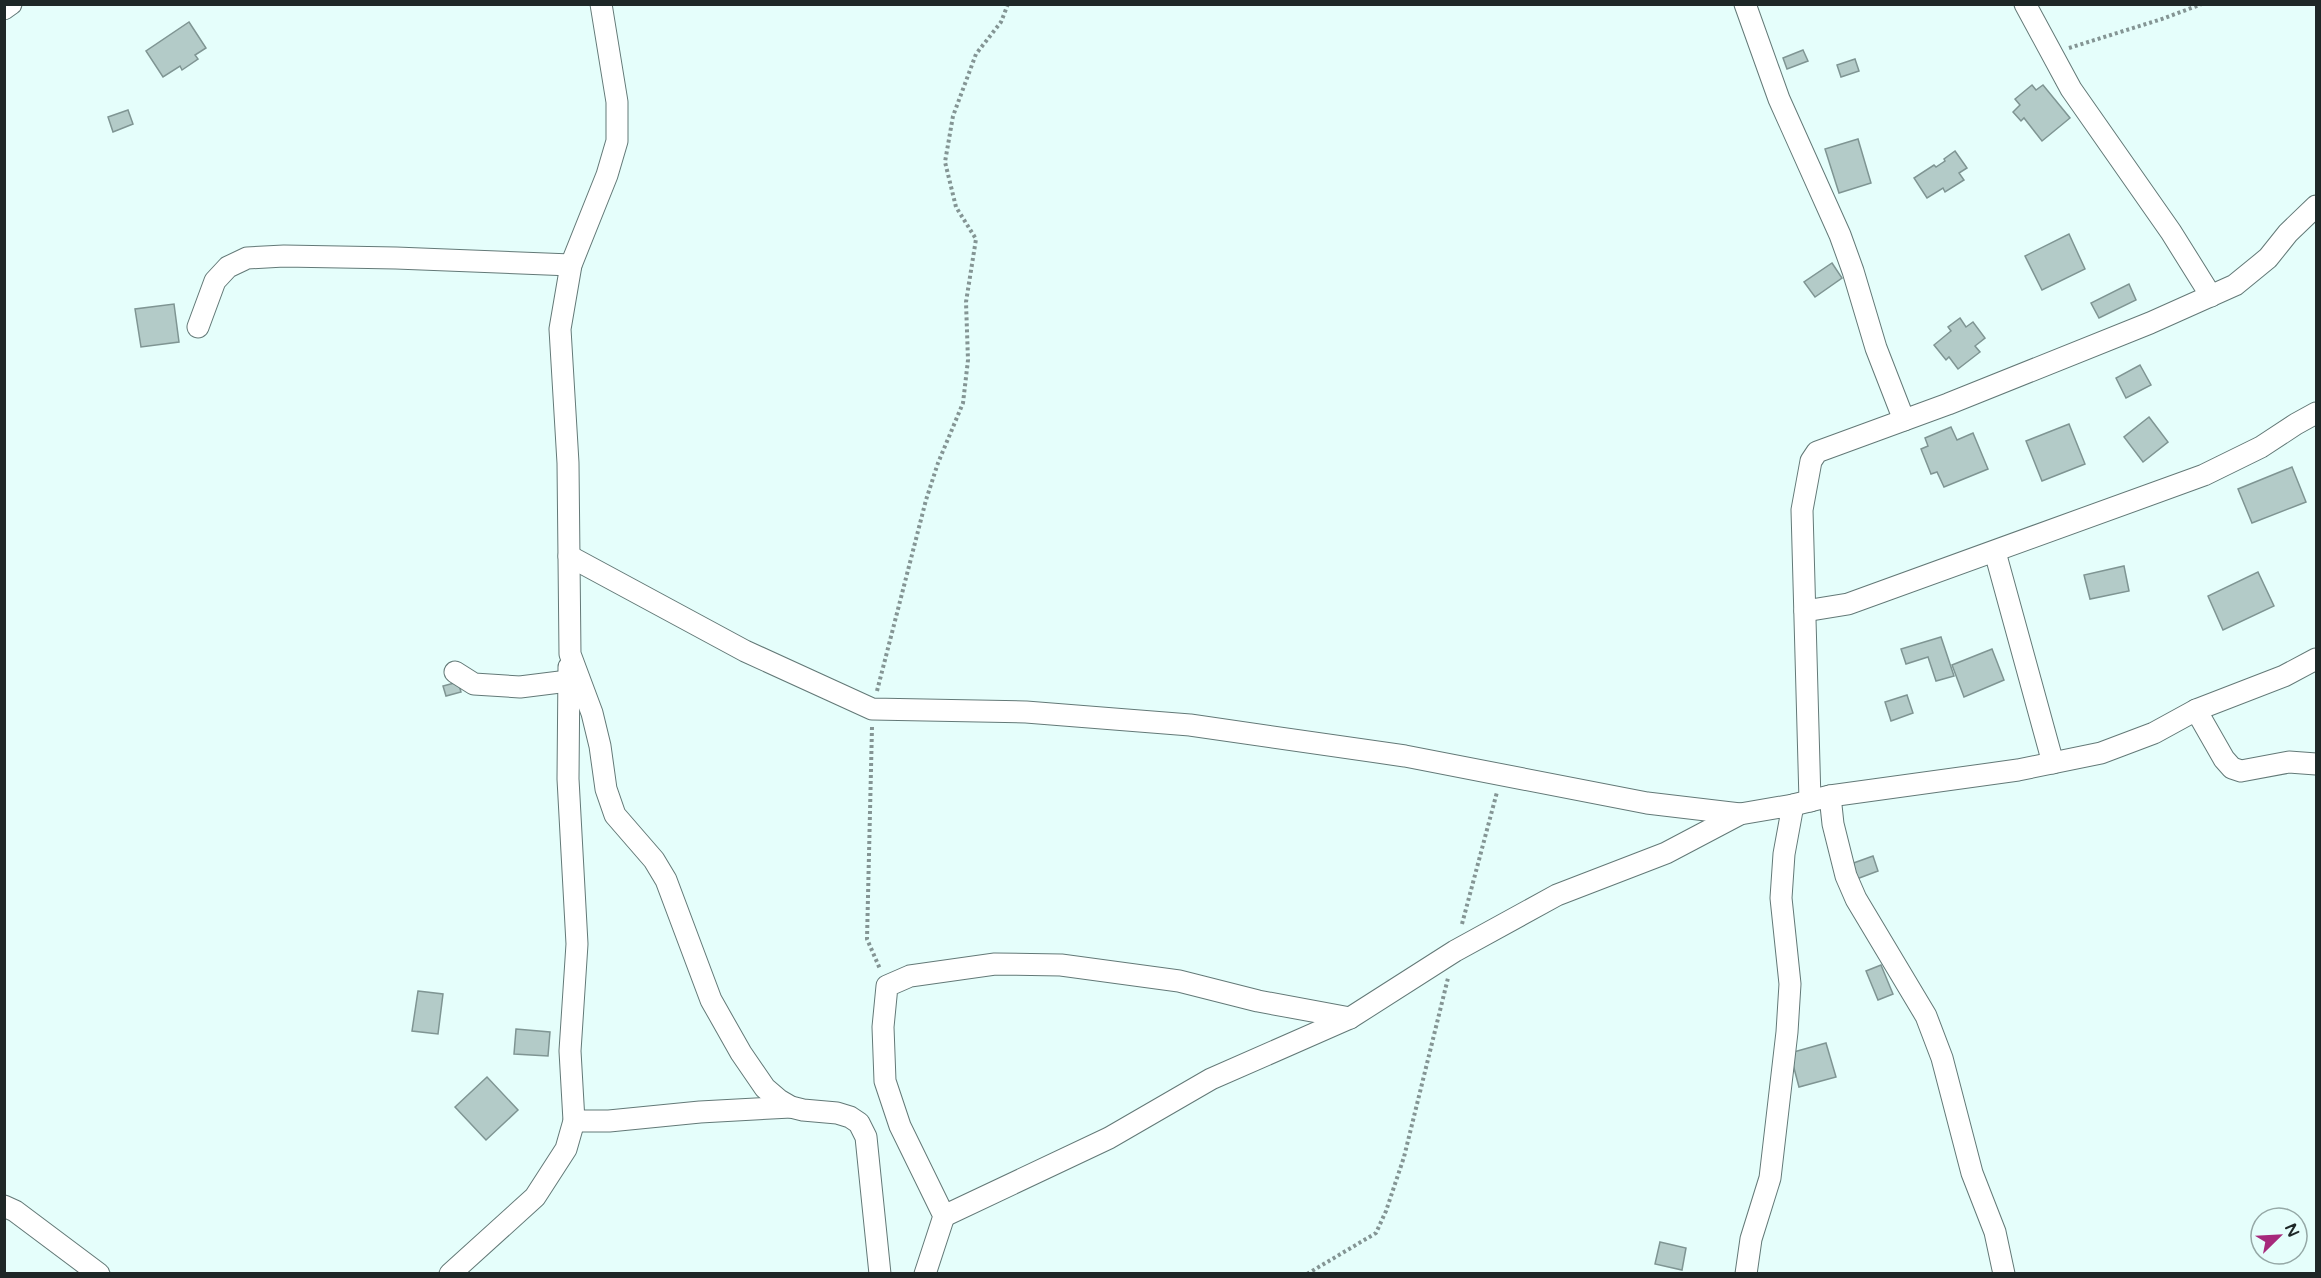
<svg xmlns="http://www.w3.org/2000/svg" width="2321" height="1278" viewBox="0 0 2321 1278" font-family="'Varela Round',sans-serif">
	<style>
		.building { fill: #b3cbc8; stroke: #7f9593; stroke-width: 1.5 }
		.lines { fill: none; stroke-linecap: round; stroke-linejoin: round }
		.street-casing { stroke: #637977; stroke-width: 23 }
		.path { stroke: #849594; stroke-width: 4; stroke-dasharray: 3 3; stroke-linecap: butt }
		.street { stroke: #fff; stroke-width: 21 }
	</style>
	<rect width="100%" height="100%" fill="#e5fefb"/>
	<g class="building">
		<path d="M 189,22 L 206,48 L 195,55 L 198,59 L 182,70 L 180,66 L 163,77 L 146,51 Z"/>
		<path d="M 1803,50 L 1808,61 L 1787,69 L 1783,58 Z"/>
		<path d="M 1855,59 L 1859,71 L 1841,77 L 1837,65 Z"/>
		<path d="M 2032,85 L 2036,90 L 2043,85 L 2070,118 L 2042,141 L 2024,118 L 2021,121 L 2013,112 L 2020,105 L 2015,99 Z"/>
		<path d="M 128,110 L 133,124 L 113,132 L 108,117 Z"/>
		<path d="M 1858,139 L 1871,183 L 1839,193 L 1825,149 Z"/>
		<path d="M 1955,151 L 1967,168 L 1959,173 L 1964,180 L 1945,192 L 1943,188 L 1927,198 L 1914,178 L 1934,165 L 1936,167 L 1945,161 L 1944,159 Z"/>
		<path d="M 2069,234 L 2085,269 L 2042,290 L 2025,256 Z"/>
		<path d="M 1832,263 L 1842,278 L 1815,297 L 1804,282 Z"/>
		<path d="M 2129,284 L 2136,300 L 2099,318 L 2091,303 Z"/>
		<path d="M 174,304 L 179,342 L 141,347 L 135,309 Z"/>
		<path d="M 1960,318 L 1966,327 L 1973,322 L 1985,338 L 1975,346 L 1980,352 L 1958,369 L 1949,357 L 1946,360 L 1934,345 L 1951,331 L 1948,327 Z"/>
		<path d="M 2140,365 L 2151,385 L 2126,398 L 2116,378 Z"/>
		<path d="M 2149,417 L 2168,442 L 2143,462 L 2124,437 Z"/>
		<path d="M 2069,424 L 2085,464 L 2042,481 L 2026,441 Z"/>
		<path d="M 1951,427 L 1957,440 L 1973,433 L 1988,469 L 1944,487 L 1937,472 L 1931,474 L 1921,449 L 1928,446 L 1925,438 Z"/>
		<path d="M 2292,467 L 2306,502 L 2252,523 L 2238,489 Z"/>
		<path d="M 2124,566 L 2129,591 L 2090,599 L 2084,575 Z"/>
		<path d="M 2258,572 L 2274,606 L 2223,630 L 2208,596 Z"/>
		<path d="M 1941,637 L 1954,676 L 1936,681 L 1928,657 L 1906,664 L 1901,649 Z"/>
		<path d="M 1992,649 L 2004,680 L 1964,697 L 1952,665 Z"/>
		<path d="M 458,682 L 461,692 L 446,696 L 443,686 Z"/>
		<path d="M 1907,695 L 1913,713 L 1891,721 L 1885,702 Z"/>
		<path d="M 1873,856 L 1878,871 L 1854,880 L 1848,865 Z"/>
		<path d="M 1881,965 L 1893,994 L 1878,1000 L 1866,971 Z"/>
		<path d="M 418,991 L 443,994 L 438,1034 L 412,1031 Z"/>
		<path d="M 516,1029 L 550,1032 L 548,1056 L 514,1054 Z"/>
		<path d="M 1826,1043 L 1836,1077 L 1799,1087 L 1790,1053 Z"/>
		<path d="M 487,1077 L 518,1110 L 486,1140 L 455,1107 Z"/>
		<path d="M 1660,1242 L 1686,1248 L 1682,1270 L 1655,1264 Z"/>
	</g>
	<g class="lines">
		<defs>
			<g id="street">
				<path d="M 601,4 L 617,102 L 617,141 L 607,175 L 571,265 L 560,329 L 568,463 L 570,654 L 592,713 L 600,746 L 606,789 L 615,815 L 654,860 L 666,880 L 711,1000 L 741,1053 L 765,1088 L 779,1100 L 791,1107 L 803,1110 L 837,1113 L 850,1117 L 859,1123 L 866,1137 L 880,1274"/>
				<path d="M 1745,4 L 1779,99 L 1840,235 L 1853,271 L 1876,348 L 1904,420"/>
				<path d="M 2025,4 L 2071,89 L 2171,232 L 2211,296"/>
				<path d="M 4,9 L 11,4"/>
				<path d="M 198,327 L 215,281 L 228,267 L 247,258 L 284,256 L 396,258 L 571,265"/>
				<path d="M 1995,552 L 2053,763"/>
				<path d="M 569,556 L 745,651 L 872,709 L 1026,712 L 1190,725 L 1405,756 L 1647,803 L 1740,814"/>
				<path d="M 1805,611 L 1848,604 L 2204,475 L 2261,447 L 2296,424 L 2316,413"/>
				<path d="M 455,672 L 474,684 L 520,687 L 568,681"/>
				<path d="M 2196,710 L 2224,759 L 2232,768 L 2241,771 L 2289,762 L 2316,764"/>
				<path d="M 1830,796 L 1833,824 L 1846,876 L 1856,899 L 1926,1016 L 1942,1058 L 1972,1173 L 1995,1232 L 2004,1274"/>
				<path d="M 1810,801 L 1802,510 L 1811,461 L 1817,452 L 1948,404 L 2150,323 L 2235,285 L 2268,258 L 2288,233 L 2316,206"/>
				<path d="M 574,1121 L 609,1121 L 700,1112 L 791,1107"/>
				<path d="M 4,1206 L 15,1211 L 99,1274"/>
				<path d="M 944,1216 L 1109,1138 L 1211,1079 L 1350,1018 L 1455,951 L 1557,895 L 1666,853 L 1740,814 L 1793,805 L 1830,796 L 2018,770 L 2101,753 L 2154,733 L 2196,710 L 2284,676 L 2316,659"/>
				<path d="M 450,1274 L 535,1197 L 566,1149 L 574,1121 L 570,1051 L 577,944 L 568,779 L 569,667"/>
				<path d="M 925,1274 L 944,1216 L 900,1126 L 885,1081 L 883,1027 L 887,986 L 910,976 L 995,964 L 1061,965 L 1179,981 L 1258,1001 L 1350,1018"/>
				<path d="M 1746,1274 L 1751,1239 L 1770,1178 L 1787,1032 L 1790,984 L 1781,898 L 1784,854 L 1793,805"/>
			</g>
		</defs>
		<use href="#street" class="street-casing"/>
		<g class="path">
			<path d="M 2069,48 L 2162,19 L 2202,4"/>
			<path d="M 877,691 L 926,500 L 938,463 L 963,403 L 968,360 L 966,302 L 976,239 L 956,207 L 945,162 L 953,116 L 976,54 L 1001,22 L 1008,4"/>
			<path d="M 872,727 L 867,939 L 880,969"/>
			<path d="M 1462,924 L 1497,792"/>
			<path d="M 1307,1274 L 1376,1233 L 1386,1211 L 1404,1157 L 1448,978"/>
		</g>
		<use href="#street" class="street"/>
	</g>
	<rect width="2321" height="1278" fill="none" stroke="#1e2727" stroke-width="12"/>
	<g transform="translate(2279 1236) rotate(66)"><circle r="28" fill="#e5fefb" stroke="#95a8a6" stroke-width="1.5"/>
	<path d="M0-4.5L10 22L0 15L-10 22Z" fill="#a6297b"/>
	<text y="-9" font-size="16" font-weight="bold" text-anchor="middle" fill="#1e2727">N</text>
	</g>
</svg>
